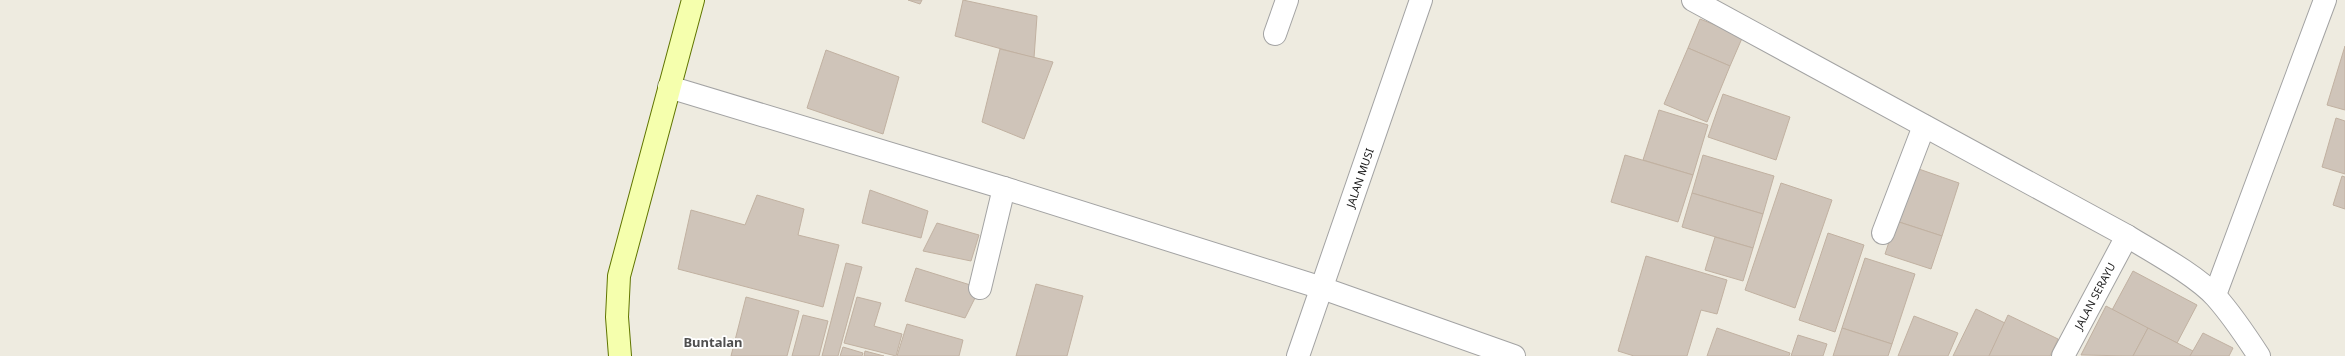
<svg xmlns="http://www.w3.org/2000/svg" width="2345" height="356" viewBox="0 0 2345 356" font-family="'Noto Sans',sans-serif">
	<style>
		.building { fill: #cfc4b9; stroke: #c1b1a1 }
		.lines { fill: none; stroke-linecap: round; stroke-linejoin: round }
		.street-casing { stroke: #a3a3a3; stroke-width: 24 }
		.secondary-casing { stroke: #607500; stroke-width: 24 }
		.street { stroke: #fff; stroke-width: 22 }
		.secondary { stroke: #f5ffad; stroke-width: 22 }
		.labels { text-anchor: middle; stroke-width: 3.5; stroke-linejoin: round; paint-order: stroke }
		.street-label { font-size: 11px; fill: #1c1c1c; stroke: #fff }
		.quarter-label { font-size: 13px; font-weight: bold; fill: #4f4f4f; stroke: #fff }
	</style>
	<rect width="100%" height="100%" fill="#eeebe0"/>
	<g class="building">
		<path d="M 908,0 L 922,0 L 920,4 Z"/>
		<path d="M 963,0 L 1037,16 L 1034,58 L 955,36 Z"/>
		<path d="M 1700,19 L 1743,36 L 1730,66 L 1688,48 Z"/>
		<path d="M 2345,46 L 2345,110 L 2327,105 Z"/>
		<path d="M 1688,48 L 1730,66 L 1707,122 L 1664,104 Z"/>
		<path d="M 1000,49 L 1053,62 L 1024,139 L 982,122 Z"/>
		<path d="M 826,50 L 899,77 L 883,134 L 807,108 Z"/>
		<path d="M 1723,94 L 1790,117 L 1776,160 L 1708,137 Z"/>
		<path d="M 1659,110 L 1708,125 L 1693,175 L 1643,160 Z"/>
		<path d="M 2336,118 L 2345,121 L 2345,174 L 2322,167 Z"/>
		<path d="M 1625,155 L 1693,175 L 1678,222 L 1611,202 Z"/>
		<path d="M 1703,155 L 1774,176 L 1763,214 L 1692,193 Z"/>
		<path d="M 1913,167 L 1959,183 L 1942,236 L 1896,221 Z"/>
		<path d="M 2342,176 L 2345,177 L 2345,209 L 2333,205 Z"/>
		<path d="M 1781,183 L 1832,200 L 1795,308 L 1745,290 Z"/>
		<path d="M 870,190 L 928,211 L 921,238 L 862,223 Z"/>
		<path d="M 1692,193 L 1763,214 L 1753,248 L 1682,227 Z"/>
		<path d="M 757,195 L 804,209 L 798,235 L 839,245 L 823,307 L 678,269 L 691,210 L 745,225 Z"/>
		<path d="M 1896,221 L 1942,236 L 1931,269 L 1885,254 Z"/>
		<path d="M 937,223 L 979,235 L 971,261 L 923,251 Z"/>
		<path d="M 1828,233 L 1864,245 L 1835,332 L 1799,320 Z"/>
		<path d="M 1715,237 L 1753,248 L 1743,281 L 1705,270 Z"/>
		<path d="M 1646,256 L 1727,280 L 1717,314 L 1701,310 L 1687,356 L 1634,356 L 1618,351 Z"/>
		<path d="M 1865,258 L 1915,274 L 1892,344 L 1842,328 Z"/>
		<path d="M 846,263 L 862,267 L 838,356 L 822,356 Z"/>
		<path d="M 916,268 L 980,288 L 965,318 L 905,301 Z"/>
		<path d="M 2133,271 L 2197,305 L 2177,343 L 2112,310 Z"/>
		<path d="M 1036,284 L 1083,296 L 1067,356 L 1016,356 Z"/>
		<path d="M 746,297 L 799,311 L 787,356 L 731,356 Z"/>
		<path d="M 857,297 L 881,303 L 874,326 L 902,334 L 896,356 L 844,343 Z"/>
		<path d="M 2106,306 L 2148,328 L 2133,356 L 2081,355 Z"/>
		<path d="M 1976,309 L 2005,323 L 1989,356 L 1953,356 Z"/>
		<path d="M 803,315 L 828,321 L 819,356 L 792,356 Z"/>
		<path d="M 2008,315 L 2058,339 L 2050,356 L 1989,356 Z"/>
		<path d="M 1914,316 L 1958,333 L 1948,356 L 1898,356 Z"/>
		<path d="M 907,324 L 963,340 L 959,356 L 897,356 Z"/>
		<path d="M 1717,328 L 1790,353 L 1789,356 L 1707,356 Z"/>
		<path d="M 1842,328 L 1892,344 L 1888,356 L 1833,356 Z"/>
		<path d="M 2148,328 L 2193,351 L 2190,356 L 2133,356 Z"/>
		<path d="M 2203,333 L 2233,348 L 2229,356 L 2190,356 Z"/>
		<path d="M 1798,335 L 1827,344 L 1823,356 L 1791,356 Z"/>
		<path d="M 843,347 L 863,353 L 862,356 L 840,356 Z"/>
		<path d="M 865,351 L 884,356 L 864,356 Z"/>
	</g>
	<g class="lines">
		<defs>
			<g id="street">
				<path d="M 1693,0 L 2127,236 C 2153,252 2196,275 2216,297 C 2232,315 2246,336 2259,356"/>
				<path d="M 1275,34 L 1287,0"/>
				<path d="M 669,87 L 1004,188 L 1322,288 L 1514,356"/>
				<path d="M 1883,233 L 1924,126"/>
				<path d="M 980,288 L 1004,188"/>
				<path d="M 2215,295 L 2325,0"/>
				<path d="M 1298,356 L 1421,0"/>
				<path d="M 2063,356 L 2127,236"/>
			</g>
			<path id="secondary" d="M 620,356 L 617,317 L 619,276 L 693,0"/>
		</defs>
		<use href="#street" class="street-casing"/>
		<use href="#secondary" class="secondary-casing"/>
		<use href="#street" class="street"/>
		<use href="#secondary" class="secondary"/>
	</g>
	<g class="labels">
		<g class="street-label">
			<text transform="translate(1360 178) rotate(-71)" y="4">JALAN MUSI</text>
			<text transform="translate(2095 296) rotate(-62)" y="4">JALAN SERAYU</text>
		</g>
		<g class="quarter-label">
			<text x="713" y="347">Buntalan</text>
		</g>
	</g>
</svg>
